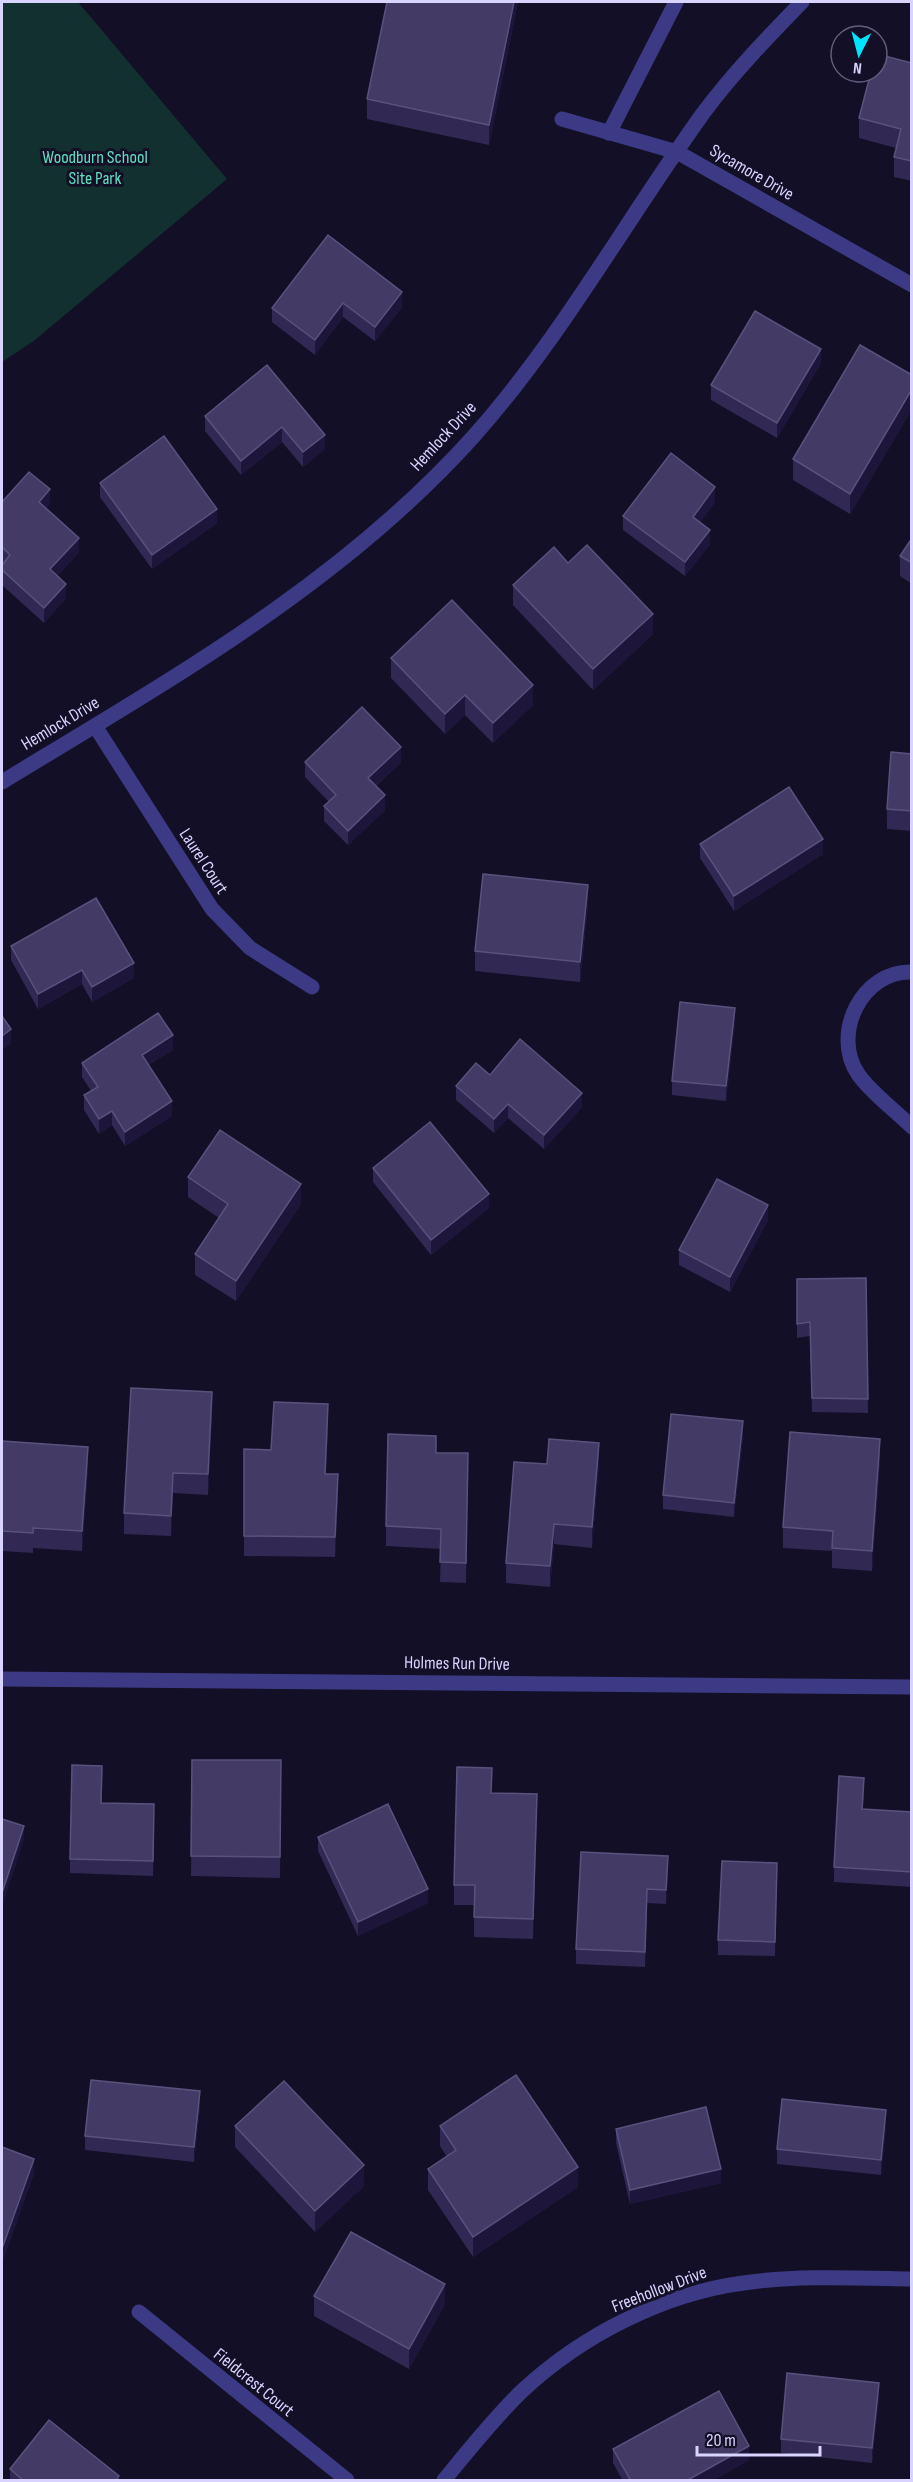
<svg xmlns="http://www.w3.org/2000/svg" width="913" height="2482" viewBox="0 0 913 2482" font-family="'Sofia Sans Condensed',sans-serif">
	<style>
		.green { fill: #12302f }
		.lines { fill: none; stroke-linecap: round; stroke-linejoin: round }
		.service { stroke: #3d3a85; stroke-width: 15 }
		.minor { stroke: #3d3a85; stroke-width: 15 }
		.wall { fill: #312854 }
		.shaded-wall { fill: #1d163a }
		.building { fill: #433a66; stroke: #5a527e; stroke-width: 1.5 }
		.labels { text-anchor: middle; stroke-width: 6; stroke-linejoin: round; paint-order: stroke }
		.park-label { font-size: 18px; fill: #5fe0c0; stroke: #130f26 }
		.street-label { font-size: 18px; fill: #d9d4ff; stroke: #130f26 }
	</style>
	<rect width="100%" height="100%" fill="#130f26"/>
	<path class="green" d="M 2,2 L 78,2 L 227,179 L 35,340 L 2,362 Z"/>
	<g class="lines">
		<g class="service">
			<path d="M 562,119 L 677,152"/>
			<path d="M 609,133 L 676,2"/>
		</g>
		<g class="minor">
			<path d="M 677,152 L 912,285"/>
			<path d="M 95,726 L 212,909 L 250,948 L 312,987"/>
			<path d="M 2,782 C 168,681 341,584 473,437 C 562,337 626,220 704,112 C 733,73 768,37 802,2"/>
			<path d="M 912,972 C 862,970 831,1034 858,1074 C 871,1093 895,1110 912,1127"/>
			<path d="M 2,1679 L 912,1687"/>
			<path d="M 139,2312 L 347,2480"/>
			<path d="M 444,2480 C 468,2451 494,2418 522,2391 C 581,2336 662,2294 743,2283 C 796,2275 858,2278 912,2279"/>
		</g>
	</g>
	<g class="wall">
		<path d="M 518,2 L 489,145 L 367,119 L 367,99 Z"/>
		<path d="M 912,63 L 912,181 L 894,177 L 894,157 L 896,148 L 859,138 L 859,118 Z"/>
		<path d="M 328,235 L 402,307 L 375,341 L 343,317 L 315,355 L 272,322 L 272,308 Z"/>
		<path d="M 821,363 L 777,438 L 711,400 L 711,385 Z"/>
		<path d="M 267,365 L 325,449 L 303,467 L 282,442 L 241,475 L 205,431 L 205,416 Z"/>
		<path d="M 912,375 L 912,409 L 850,514 L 793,480 L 793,459 Z"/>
		<path d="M 100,483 L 217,523 L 152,569 L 100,497 Z"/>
		<path d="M 2,502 L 50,504 L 46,508 L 79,552 L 57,576 L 66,598 L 44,623 L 2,585 L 2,565 L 3,563 L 2,562 Z"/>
		<path d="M 715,502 L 700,522 L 710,544 L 685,576 L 623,530 L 623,516 Z"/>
		<path d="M 912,538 L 912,584 L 900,576 L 900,556 Z"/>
		<path d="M 568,563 L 653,634 L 593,690 L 513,605 L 513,585 Z"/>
		<path d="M 391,658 L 533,705 L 493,743 L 465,715 L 445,734 L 391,678 Z"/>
		<path d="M 912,754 L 912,831 L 887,829 L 887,809 Z"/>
		<path d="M 305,762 L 401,762 L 376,786 L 385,810 L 348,845 L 324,821 L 324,806 L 329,802 L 305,777 Z"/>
		<path d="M 700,844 L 823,854 L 734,911 L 700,858 Z"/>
		<path d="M 588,905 L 580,982 L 475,971 L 475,951 Z"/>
		<path d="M 11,946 L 134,978 L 92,1002 L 82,984 L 38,1009 L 11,960 Z"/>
		<path d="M 735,1022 L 726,1101 L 672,1095 L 672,1081 Z"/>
		<path d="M 173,1050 L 148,1065 L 172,1116 L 125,1146 L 112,1125 L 99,1134 L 84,1110 L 84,1095 L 91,1091 L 82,1077 L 82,1063 Z"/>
		<path d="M 490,1075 L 582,1107 L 544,1149 L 508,1118 L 494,1133 L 456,1100 L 456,1086 Z"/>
		<path d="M 373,1168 L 489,1208 L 431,1255 L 373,1182 Z"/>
		<path d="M 188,1177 L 301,1204 L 236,1301 L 195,1275 L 195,1254 L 219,1218 L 188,1197 Z"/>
		<path d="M 768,1220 L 730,1292 L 679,1265 L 679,1250 Z"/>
		<path d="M 866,1278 L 868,1413 L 812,1412 L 810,1336 L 797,1338 L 797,1279 Z"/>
		<path d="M 212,1412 L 208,1495 L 173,1493 L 171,1536 L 124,1534 L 124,1513 Z"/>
		<path d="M 328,1425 L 326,1474 L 338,1495 L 335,1557 L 244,1556 L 244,1449 L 271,1450 Z"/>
		<path d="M 743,1436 L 734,1517 L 663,1509 L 663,1495 Z"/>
		<path d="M 2,1441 L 88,1467 L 82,1551 L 33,1548 L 33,1553 L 2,1551 Z"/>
		<path d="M 436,1453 L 468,1453 L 466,1583 L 440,1582 L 441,1549 L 386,1546 L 386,1526 Z"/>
		<path d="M 880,1459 L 872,1571 L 832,1568 L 832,1551 L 783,1548 L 783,1527 Z"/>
		<path d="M 599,1463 L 592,1548 L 554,1544 L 550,1587 L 506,1583 L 506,1563 L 547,1464 Z"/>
		<path d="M 192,1760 L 281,1760 L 280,1878 L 191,1876 Z"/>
		<path d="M 864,1792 L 863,1809 L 912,1812 L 912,1887 L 834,1882 L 834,1867 Z"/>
		<path d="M 492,1793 L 537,1814 L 533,1939 L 474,1937 L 474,1905 L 454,1905 L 454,1885 Z"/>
		<path d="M 101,1803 L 154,1819 L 153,1876 L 70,1873 L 70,1859 Z"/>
		<path d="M 318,1837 L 428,1903 L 358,1936 L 318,1851 Z"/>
		<path d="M 668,1871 L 666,1904 L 647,1903 L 645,1967 L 576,1964 L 576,1949 Z"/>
		<path d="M 777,1877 L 775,1956 L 718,1955 L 718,1940 Z"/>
		<path d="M 200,2106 L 194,2162 L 85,2150 L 85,2136 Z"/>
		<path d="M 886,2125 L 881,2175 L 777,2164 L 777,2149 Z"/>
		<path d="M 235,2126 L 364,2186 L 315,2232 L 235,2147 Z"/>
		<path d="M 440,2126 L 578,2187 L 473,2257 L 428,2190 L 428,2169 L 447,2157 L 440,2146 Z"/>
		<path d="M 616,2129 L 721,2183 L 630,2204 L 616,2143 Z"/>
		<path d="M 2,2147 L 34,2173 L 3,2260 L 2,2260 Z"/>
		<path d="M 314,2296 L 445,2304 L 409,2369 L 314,2316 Z"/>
		<path d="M 879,2397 L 872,2463 L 781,2453 L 781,2439 Z"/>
		<path d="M 613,2449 L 749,2460 L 712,2481 L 623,2481 L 613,2463 Z"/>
		<path d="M 10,2469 L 119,2481 L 10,2481 Z"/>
	</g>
	<g class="shaded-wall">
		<path d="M 514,2 L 518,2 L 489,145 L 489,125 Z"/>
		<path d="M 402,292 L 402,307 L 375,341 L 375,327 Z"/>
		<path d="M 343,303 L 343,317 L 315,355 L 315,340 Z"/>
		<path d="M 821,349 L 821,363 L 777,438 L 777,423 Z"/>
		<path d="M 912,389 L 912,409 L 850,514 L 850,494 Z"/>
		<path d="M 282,427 L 282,442 L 241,475 L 241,461 Z"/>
		<path d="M 325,435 L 325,449 L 303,467 L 303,452 Z"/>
		<path d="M 715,487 L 715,502 L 693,531 L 693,517 Z"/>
		<path d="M 50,489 L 50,504 L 39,516 L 39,502 Z"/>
		<path d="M 217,509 L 217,523 L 152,569 L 152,555 Z"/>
		<path d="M 710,530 L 710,544 L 685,576 L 685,562 Z"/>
		<path d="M 79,538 L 79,552 L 50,584 L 50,569 Z"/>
		<path d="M 66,584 L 66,598 L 44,623 L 44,608 Z"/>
		<path d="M 653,614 L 653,634 L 593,690 L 593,669 Z"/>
		<path d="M 533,685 L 533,705 L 493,743 L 493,723 Z"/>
		<path d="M 465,695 L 465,715 L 445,734 L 445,714 Z"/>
		<path d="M 401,747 L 401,762 L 368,793 L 368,778 Z"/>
		<path d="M 385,795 L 385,810 L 348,845 L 348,831 Z"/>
		<path d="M 823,839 L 823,854 L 734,911 L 734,896 Z"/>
		<path d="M 588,885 L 588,905 L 580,982 L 580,962 Z"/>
		<path d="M 134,963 L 134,978 L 92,1002 L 92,987 Z"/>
		<path d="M 82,970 L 82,984 L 38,1009 L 38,994 Z"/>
		<path d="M 735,1008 L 735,1022 L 726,1101 L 726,1086 Z"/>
		<path d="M 11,1029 L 11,1044 L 2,1050 L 2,1036 Z"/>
		<path d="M 173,1035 L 173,1050 L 142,1069 L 142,1055 Z"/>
		<path d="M 582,1093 L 582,1107 L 544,1149 L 544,1135 Z"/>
		<path d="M 172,1101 L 172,1116 L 125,1146 L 125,1132 Z"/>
		<path d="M 508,1104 L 508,1118 L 494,1133 L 494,1119 Z"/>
		<path d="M 112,1111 L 112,1125 L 99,1134 L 99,1119 Z"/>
		<path d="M 301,1184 L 301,1204 L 236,1301 L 236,1281 Z"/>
		<path d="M 489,1194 L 489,1208 L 431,1255 L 431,1240 Z"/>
		<path d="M 768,1205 L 768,1220 L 730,1292 L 730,1277 Z"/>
		<path d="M 212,1392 L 212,1412 L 208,1495 L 208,1474 Z"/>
		<path d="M 328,1404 L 328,1425 L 325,1494 L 325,1474 Z"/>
		<path d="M 743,1421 L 743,1436 L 734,1517 L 734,1503 Z"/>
		<path d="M 880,1439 L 880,1459 L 872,1571 L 872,1551 Z"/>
		<path d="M 599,1443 L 599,1463 L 592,1548 L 592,1527 Z"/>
		<path d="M 88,1447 L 88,1467 L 82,1551 L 82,1531 Z"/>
		<path d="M 173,1473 L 173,1493 L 171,1536 L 171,1516 Z"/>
		<path d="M 338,1474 L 338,1495 L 335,1557 L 335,1537 Z"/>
		<path d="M 554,1524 L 554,1544 L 550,1587 L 550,1566 Z"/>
		<path d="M 537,1794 L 537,1814 L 533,1939 L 533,1919 Z"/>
		<path d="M 24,1826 L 24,1840 L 2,1907 L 2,1893 Z"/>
		<path d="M 668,1856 L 668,1871 L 666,1904 L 666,1890 Z"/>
		<path d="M 428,1889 L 428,1903 L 358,1936 L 358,1922 Z"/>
		<path d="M 647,1889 L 647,1903 L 645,1967 L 645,1952 Z"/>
		<path d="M 200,2091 L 200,2106 L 194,2162 L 194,2147 Z"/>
		<path d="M 886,2110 L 886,2125 L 881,2175 L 881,2160 Z"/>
		<path d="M 34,2159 L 34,2173 L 3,2260 L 3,2246 Z"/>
		<path d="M 364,2165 L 364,2186 L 315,2232 L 315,2211 Z"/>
		<path d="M 578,2167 L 578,2187 L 473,2257 L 473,2237 Z"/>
		<path d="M 721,2169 L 721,2183 L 630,2204 L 630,2190 Z"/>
		<path d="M 445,2284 L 445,2304 L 409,2369 L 409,2349 Z"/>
		<path d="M 879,2383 L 879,2397 L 872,2463 L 872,2448 Z"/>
		<path d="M 749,2446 L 749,2460 L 712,2481 L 686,2481 Z"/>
	</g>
	<g class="building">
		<path d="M 387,2 L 514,2 L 489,125 L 367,99 Z"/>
		<path d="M 877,54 L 912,63 L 912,161 L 894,157 L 901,129 L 859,118 L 871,72 L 877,72 Z"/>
		<path d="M 328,235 L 402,292 L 375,327 L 343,303 L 315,340 L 272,308 Z"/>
		<path d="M 755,311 L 821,349 L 777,423 L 711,385 Z"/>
		<path d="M 860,345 L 912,375 L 912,389 L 850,494 L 793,459 Z"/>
		<path d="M 267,365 L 325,435 L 303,452 L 282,427 L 241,461 L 205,416 Z"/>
		<path d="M 164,436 L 217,509 L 152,555 L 100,483 Z"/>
		<path d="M 671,453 L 715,487 L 693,517 L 710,530 L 685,562 L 623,516 Z"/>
		<path d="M 29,472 L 50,489 L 39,502 L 79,538 L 50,569 L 66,584 L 44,608 L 2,570 L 2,565 L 10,555 L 2,547 L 2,502 Z"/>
		<path d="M 912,538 L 912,563 L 900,556 Z"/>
		<path d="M 587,545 L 653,614 L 593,669 L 513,585 L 554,547 L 568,563 Z"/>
		<path d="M 452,600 L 533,685 L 493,723 L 465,695 L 445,714 L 391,658 Z"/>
		<path d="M 362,707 L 401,747 L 368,778 L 385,795 L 348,831 L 324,806 L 336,795 L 305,762 Z"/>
		<path d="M 891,752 L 912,754 L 912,811 L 887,809 Z"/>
		<path d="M 789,787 L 823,839 L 734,896 L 700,844 Z"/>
		<path d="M 483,874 L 588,885 L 580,962 L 475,951 Z"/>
		<path d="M 96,898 L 134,963 L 92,987 L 82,970 L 38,994 L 11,946 Z"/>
		<path d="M 680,1002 L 735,1008 L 726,1086 L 672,1081 Z"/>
		<path d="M 158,1013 L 173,1035 L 142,1055 L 172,1101 L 125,1132 L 112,1111 L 99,1119 L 84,1095 L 98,1087 L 82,1063 Z"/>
		<path d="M 2,1016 L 11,1029 L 2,1036 Z"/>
		<path d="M 520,1039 L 582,1093 L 544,1135 L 508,1104 L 494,1119 L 456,1086 L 476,1063 L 490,1075 Z"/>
		<path d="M 430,1122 L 489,1194 L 431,1240 L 373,1168 Z"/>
		<path d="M 220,1130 L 301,1184 L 236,1281 L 195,1254 L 228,1204 L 188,1177 Z"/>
		<path d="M 717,1179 L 768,1205 L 730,1277 L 679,1250 Z"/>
		<path d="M 866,1278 L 868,1399 L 812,1398 L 810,1322 L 797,1324 L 797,1279 Z"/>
		<path d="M 131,1388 L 212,1392 L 208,1474 L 173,1473 L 171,1516 L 124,1513 Z"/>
		<path d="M 274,1402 L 328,1404 L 325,1474 L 338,1474 L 335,1537 L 244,1536 L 244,1449 L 271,1450 Z"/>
		<path d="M 671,1414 L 743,1421 L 734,1503 L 663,1495 Z"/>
		<path d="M 790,1432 L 880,1439 L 872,1551 L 832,1548 L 833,1531 L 783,1527 Z"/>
		<path d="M 388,1434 L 436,1436 L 436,1453 L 468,1453 L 466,1563 L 440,1562 L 441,1529 L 386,1526 Z"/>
		<path d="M 549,1439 L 599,1443 L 592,1527 L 554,1524 L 550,1566 L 506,1563 L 514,1462 L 547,1464 Z"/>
		<path d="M 2,1441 L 88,1447 L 82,1531 L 33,1528 L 33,1533 L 2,1531 Z"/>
		<path d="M 192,1760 L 281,1760 L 280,1857 L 191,1856 Z"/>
		<path d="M 72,1765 L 102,1766 L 101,1803 L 154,1804 L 153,1861 L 70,1859 Z"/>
		<path d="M 457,1767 L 492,1768 L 491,1793 L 537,1794 L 533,1919 L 474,1917 L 475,1885 L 454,1885 Z"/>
		<path d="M 839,1776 L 864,1778 L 862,1809 L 912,1812 L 912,1872 L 834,1867 Z"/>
		<path d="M 388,1804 L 428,1889 L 358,1922 L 318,1837 Z"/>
		<path d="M 2,1819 L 24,1826 L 2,1893 Z"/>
		<path d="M 581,1852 L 668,1856 L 666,1890 L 647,1889 L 645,1952 L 576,1949 Z"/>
		<path d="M 722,1861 L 777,1863 L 775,1942 L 718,1940 Z"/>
		<path d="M 516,2075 L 578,2167 L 473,2237 L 428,2169 L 456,2150 L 440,2126 Z"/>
		<path d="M 91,2080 L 200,2091 L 194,2147 L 85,2136 Z"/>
		<path d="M 284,2081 L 364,2165 L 315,2211 L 235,2126 Z"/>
		<path d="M 782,2099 L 886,2110 L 881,2160 L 777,2149 Z"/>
		<path d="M 706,2107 L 721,2169 L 630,2190 L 616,2129 Z"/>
		<path d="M 2,2147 L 34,2159 L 3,2246 L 2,2245 Z"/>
		<path d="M 351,2232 L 445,2284 L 409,2349 L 314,2296 Z"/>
		<path d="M 787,2373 L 879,2383 L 872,2448 L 781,2439 Z"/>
		<path d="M 719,2391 L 749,2446 L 686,2481 L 631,2481 L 613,2449 Z"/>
		<path d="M 49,2420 L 119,2476 L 116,2481 L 24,2481 L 10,2469 Z"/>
	</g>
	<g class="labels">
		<g class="park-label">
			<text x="95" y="163">Woodburn School<tspan x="95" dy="21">Site Park</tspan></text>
		</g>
		<g class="street-label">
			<text transform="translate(752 172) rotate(30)" y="6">Sycamore Drive</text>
			<text transform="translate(443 436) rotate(-47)" y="6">Hemlock Drive</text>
			<text transform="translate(60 723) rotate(-31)" y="6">Hemlock Drive</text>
			<text transform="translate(204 861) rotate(57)" y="6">Laurel Court</text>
			<text transform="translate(457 1663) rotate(1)" y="6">Holmes Run Drive</text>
			<text transform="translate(659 2289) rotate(-21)" y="6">Freehollow Drive</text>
			<text transform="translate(254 2382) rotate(39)" y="6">Fieldcrest Court</text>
		</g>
	</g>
	<rect width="913" height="2482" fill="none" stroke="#d9d4ff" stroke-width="6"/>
	<g transform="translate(859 54) rotate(186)"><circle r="28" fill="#130f26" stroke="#625e7d" stroke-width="1.5"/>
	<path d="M0-4.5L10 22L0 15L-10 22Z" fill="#00e5ff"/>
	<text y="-9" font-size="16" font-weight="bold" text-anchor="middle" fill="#d9d4ff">N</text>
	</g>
	<path d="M697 2446v9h123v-9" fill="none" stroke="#d9d4ff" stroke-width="3"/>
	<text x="706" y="2446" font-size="18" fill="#d9d4ff" stroke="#130f26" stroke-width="4.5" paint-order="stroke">20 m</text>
</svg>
